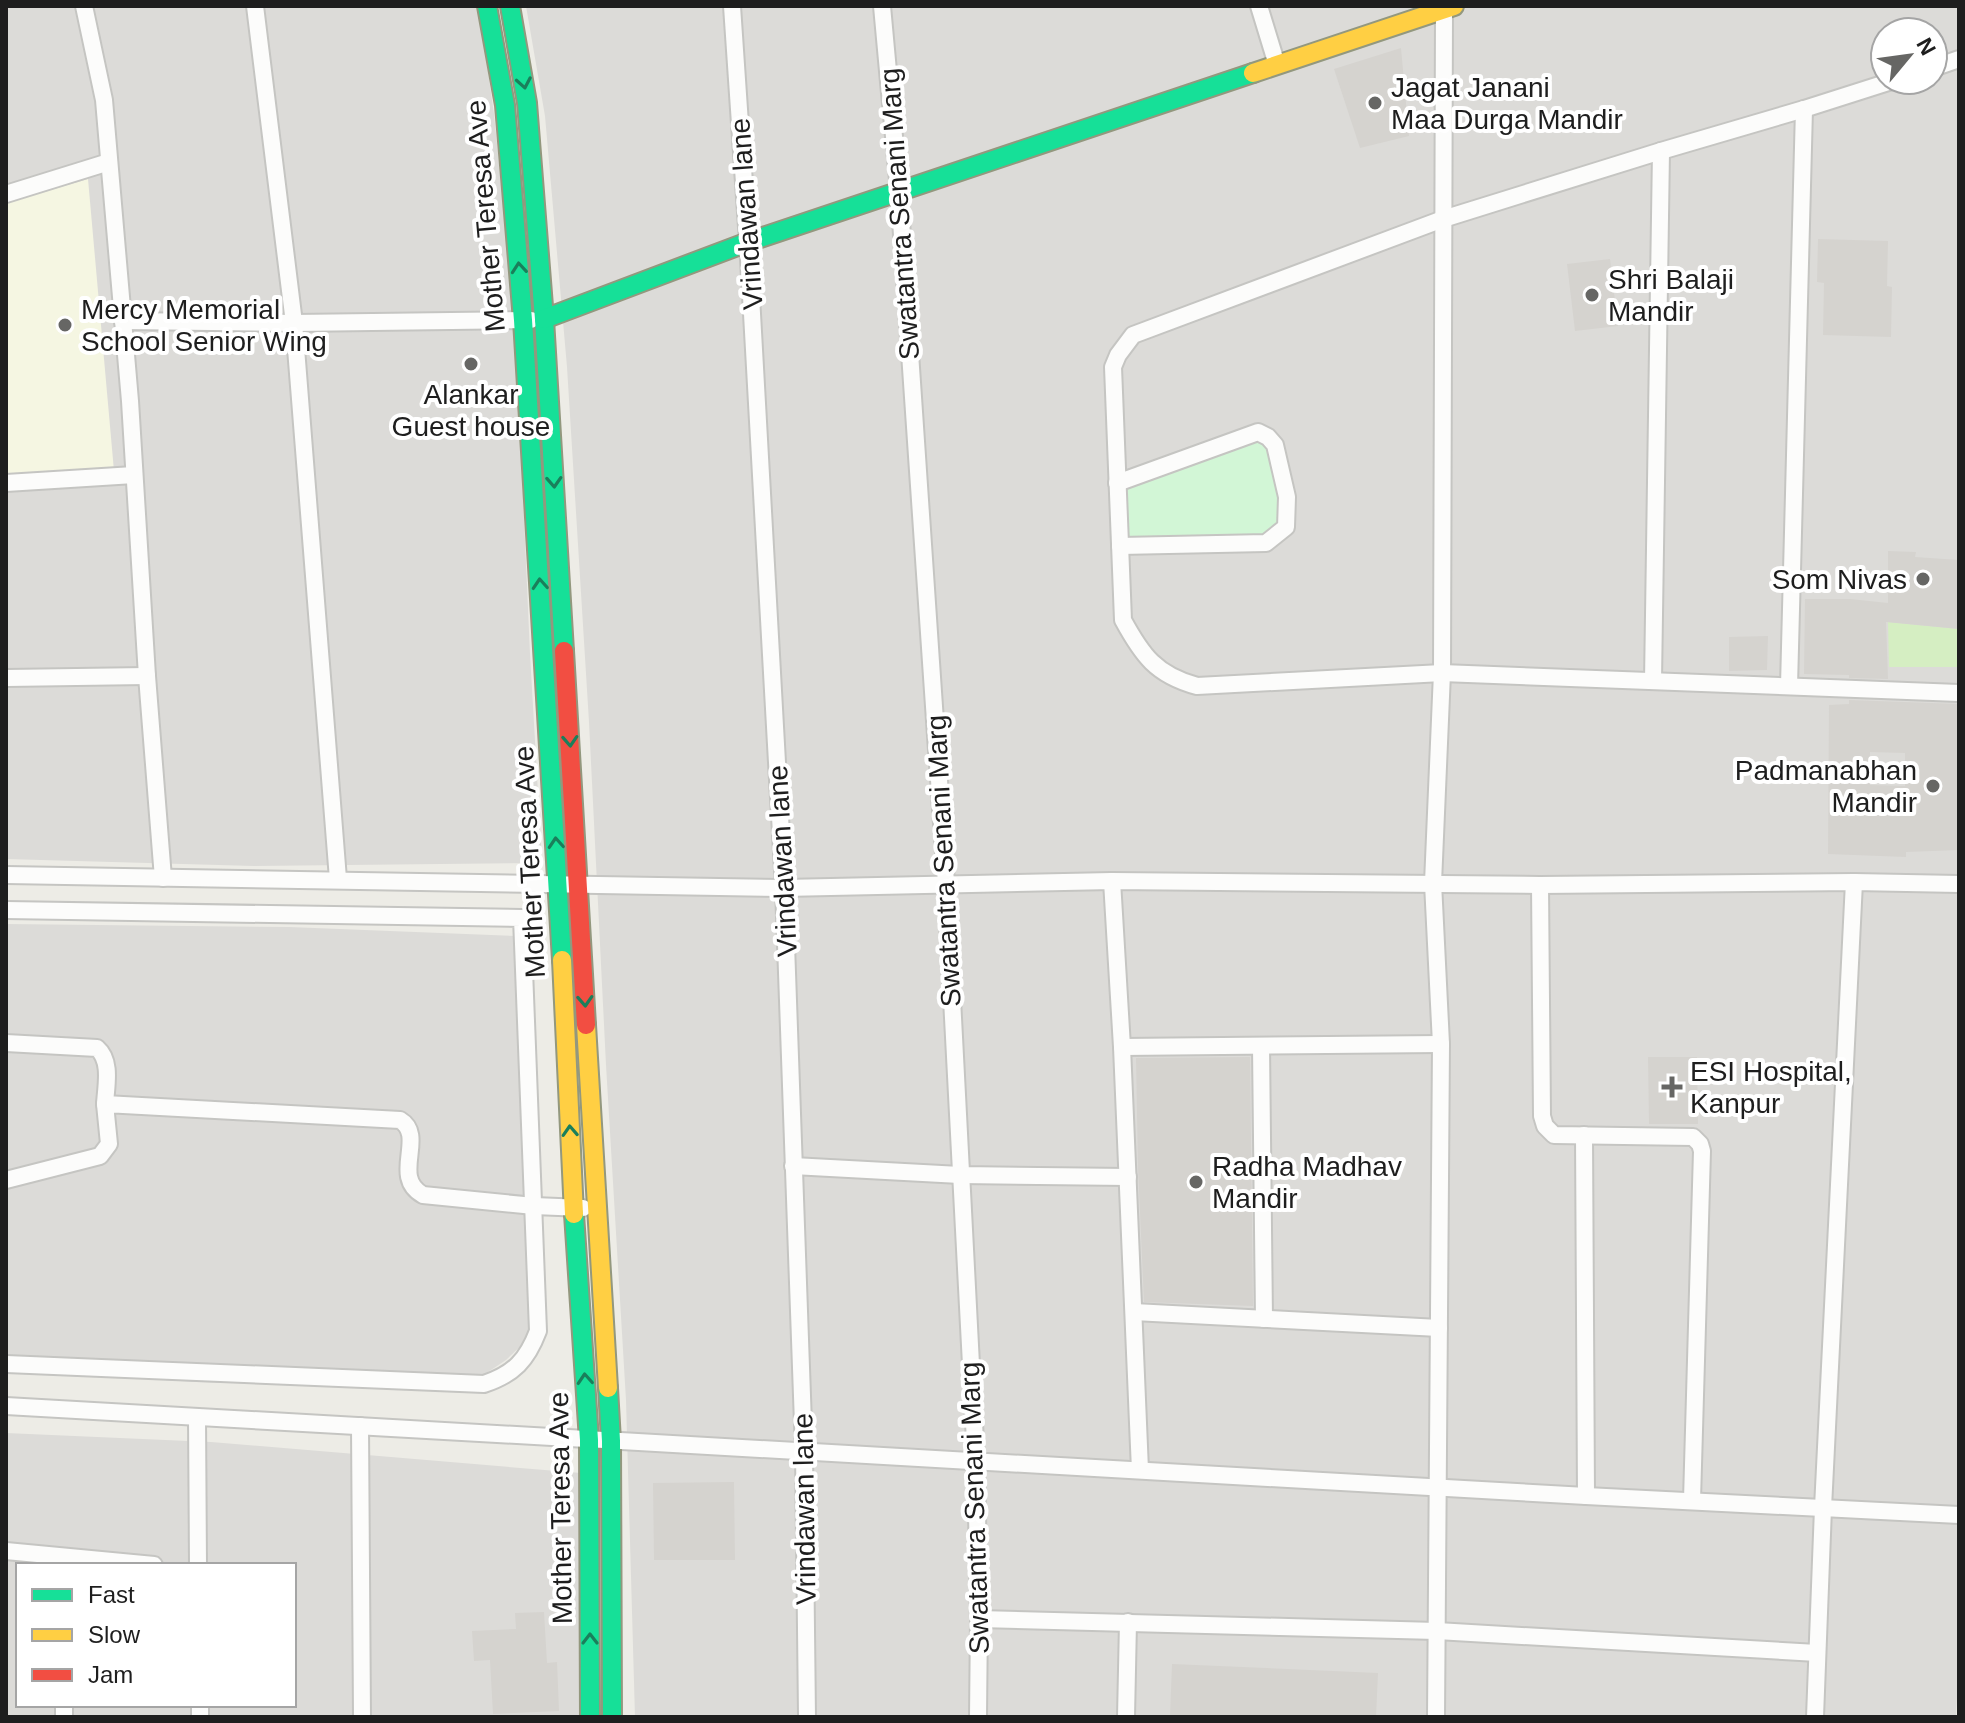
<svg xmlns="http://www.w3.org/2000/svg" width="1965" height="1723" viewBox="0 0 1965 1723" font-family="Arial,sans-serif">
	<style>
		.residential { fill: #dcdbd8; fill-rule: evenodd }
		.education { fill: #f5f6e2 }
		.grass { fill: #d5eec2 }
		.park { fill: #d2f6d6 }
		.building { fill: #d5d3cf; fill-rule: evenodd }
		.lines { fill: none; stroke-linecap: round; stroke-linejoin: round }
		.street-casing { stroke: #c5c5c2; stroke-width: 20 }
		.fast-casing { stroke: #93987e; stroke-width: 22 }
		.slow-casing { stroke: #93987e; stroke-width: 22 }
		.jam-casing { stroke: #93987e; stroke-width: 22 }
		.street { stroke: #fcfcfb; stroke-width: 16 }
		.fast { stroke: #16e098; stroke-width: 18 }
		.slow { stroke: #ffcf43; stroke-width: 18 }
		.jam { stroke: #f24e42; stroke-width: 18 }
		.oneway { stroke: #1a7f5b }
		.poi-dot { fill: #666664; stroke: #fff; stroke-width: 3 }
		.labels { text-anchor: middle; stroke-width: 8; stroke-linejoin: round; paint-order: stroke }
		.poi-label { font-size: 28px; fill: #1e1e1e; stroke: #fff; text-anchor: start }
		.street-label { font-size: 28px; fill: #1e1e1e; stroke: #fff }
	</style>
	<rect width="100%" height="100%" fill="#edece6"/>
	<g class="residential">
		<path d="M 6,6 L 479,6 L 494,114 L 516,335 L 530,654 L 542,863 L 254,866 L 6,859 Z"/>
		<path d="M 526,6 L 1959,6 L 1959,1657 L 1956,1717 L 635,1717 L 626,1400 L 606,1065 L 589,722 L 567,367 L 545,116 ZM 1885,32 L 1933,32 L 1933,80 L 1885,80 Z"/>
		<path d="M 6,924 L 289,927 L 516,936 L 531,1331 L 523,1344 L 506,1360 L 476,1380 L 417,1388 L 197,1382 L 6,1370 Z"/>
		<path d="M 6,1433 L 211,1442 L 581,1473 L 583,1717 L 6,1717 ZM 18,1565 L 294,1565 L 294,1705 L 18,1705 Z"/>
	</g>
	<path class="education" d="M 88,179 L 114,471 L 6,477 L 6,203 Z"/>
	<path class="grass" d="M 1888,622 L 1959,629 L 1959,667 L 1889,667 Z"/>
	<path class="park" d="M 1265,438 L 1283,498 L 1282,522 L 1264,541 L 1123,542 L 1120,485 Z"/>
	<g class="building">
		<path d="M 1401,48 L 1409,136 L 1360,148 L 1334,69 Z"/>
		<path d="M 1818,239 L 1888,241 L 1887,286 L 1892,287 L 1891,337 L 1823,335 L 1824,283 L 1817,282 Z"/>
		<path d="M 1610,259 L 1618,326 L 1575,331 L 1567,264 Z"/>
		<path d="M 1888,551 L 1916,552 L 1915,557 L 1959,560 L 1959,629 L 1886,622 L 1888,679 L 1849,678 L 1849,675 L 1804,674 L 1805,599 L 1850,599 L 1888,603 Z"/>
		<path d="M 1768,636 L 1767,670 L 1729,671 L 1729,637 Z"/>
		<path d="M 1849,700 L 1959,704 L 1959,850 L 1906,852 L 1906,857 L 1828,854 L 1829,705 L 1849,704 ZM 1870,752 L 1905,753 L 1905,786 L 1870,785 Z"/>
		<path d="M 1250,1057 L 1253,1306 L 1144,1302 L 1138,1168 L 1136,1058 Z"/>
		<path d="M 1648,1057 L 1697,1057 L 1698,1124 L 1649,1124 Z"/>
		<path d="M 734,1482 L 735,1560 L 654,1560 L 653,1483 Z"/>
		<path d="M 544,1612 L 547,1663 L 557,1662 L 559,1711 L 493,1714 L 490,1660 L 474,1661 L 472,1631 L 516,1629 L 515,1613 Z"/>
		<path d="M 1172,1664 L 1378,1673 L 1376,1717 L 1170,1717 Z"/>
	</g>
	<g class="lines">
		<defs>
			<g id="street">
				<path d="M 84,6 L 104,100 L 130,401 L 147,676 L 163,878"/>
				<path d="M 255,6 L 294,323 L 531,320"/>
				<path d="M 732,6 L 748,242 L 784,888 L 804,1452 L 807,1717"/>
				<path d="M 882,6 L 899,191 L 946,883 L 976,1461 L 979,1619 L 978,1717"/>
				<path d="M 1259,6 L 1277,65"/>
				<path d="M 1933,68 L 1959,59"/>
				<path d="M 1895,80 L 1804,109 L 1661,151 L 1443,219 L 1133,335 L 1118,355 L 1113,367 L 1123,620 C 1142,655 1156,675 1197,686 L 1442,673 L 1959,693"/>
				<path d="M 6,194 L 109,162"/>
				<path d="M 123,321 L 294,323 L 338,879"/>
				<path d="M 6,483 L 134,475"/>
				<path d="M 1117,483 L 1258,432 L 1268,437 L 1275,445 L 1287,497 L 1286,527 L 1266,543 L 1120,546"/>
				<path d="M 6,678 L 147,676"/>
				<path d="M 1653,681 L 1661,151"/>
				<path d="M 1789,686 L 1804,109"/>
				<path d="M 6,875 L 784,888 L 1112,881 L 1540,885 L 1854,882 L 1959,884"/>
				<path d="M 1112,881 L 1122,1047 L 1140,1470"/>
				<path d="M 1540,885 L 1542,1116 L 1545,1126 L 1554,1135 L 1693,1137 L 1700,1144 L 1702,1151 L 1692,1500"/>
				<path d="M 6,910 L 522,918 L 538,1331 C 527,1360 514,1374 484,1384 L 6,1364"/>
				<path d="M 6,1043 L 97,1048 C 112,1061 106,1086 105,1104"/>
				<path d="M 1261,1046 L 1264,1319"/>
				<path d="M 1122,1047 L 1441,1044"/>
				<path d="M 1584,1135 L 1586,1496"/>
				<path d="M 793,1166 L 960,1175 L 1128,1177"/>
				<path d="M 6,1180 L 100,1156 L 109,1144 L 105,1104 L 400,1120 C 427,1136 390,1177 423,1195 L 534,1206 L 583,1208"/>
				<path d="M 1134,1312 L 1439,1328"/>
				<path d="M 6,1406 L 1586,1496 L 1959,1515"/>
				<path d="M 197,1417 L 198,1565"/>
				<path d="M 360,1426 L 362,1717"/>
				<path d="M 6,1551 L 154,1565"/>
				<path d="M 979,1619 L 1437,1631 L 1817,1653"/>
				<path d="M 64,1705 L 64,1717"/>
				<path d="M 200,1705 L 200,1717"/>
				<path d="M 1126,1717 L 1128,1622"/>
				<path d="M 1436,1717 L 1441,1044 L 1433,883 L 1442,673 L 1444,9"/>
				<path d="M 1815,1717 L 1823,1508 L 1854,882"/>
			</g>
			<g id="fast">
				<path d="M 487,6 L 505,105 L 523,320 L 562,960"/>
				<path d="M 510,6 L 527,103 L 544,319 L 564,651"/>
				<path d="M 544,319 L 748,242 L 1253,73"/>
				<path d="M 574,1214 L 589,1440 L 590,1717"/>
				<path d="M 608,1388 L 611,1441 L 612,1717"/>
			</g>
			<g id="slow">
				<path d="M 1253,73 L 1454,6"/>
				<path d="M 562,960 L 574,1214"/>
				<path d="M 586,1025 L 608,1388"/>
			</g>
			<path id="jam" d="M 564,651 L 586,1025"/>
		</defs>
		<use href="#street" class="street-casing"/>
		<use href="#fast" class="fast-casing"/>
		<use href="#slow" class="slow-casing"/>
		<use href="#jam" class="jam-casing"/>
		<use href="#street" class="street"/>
		<use href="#fast" class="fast"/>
		<use href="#slow" class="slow"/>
		<use href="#jam" class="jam"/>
	</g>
	<defs><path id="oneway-chevron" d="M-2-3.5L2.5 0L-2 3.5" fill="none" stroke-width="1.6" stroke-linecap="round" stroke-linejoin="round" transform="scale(2)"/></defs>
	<g class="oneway">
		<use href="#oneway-chevron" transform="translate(524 83) rotate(80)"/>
		<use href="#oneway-chevron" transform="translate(519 268) rotate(-95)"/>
		<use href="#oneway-chevron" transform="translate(554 482) rotate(87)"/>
		<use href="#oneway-chevron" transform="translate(540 584) rotate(-94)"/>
		<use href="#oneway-chevron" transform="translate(570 741) rotate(87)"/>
		<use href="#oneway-chevron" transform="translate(556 843) rotate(-94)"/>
		<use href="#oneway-chevron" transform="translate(585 1001) rotate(87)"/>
		<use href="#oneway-chevron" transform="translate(570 1131) rotate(-93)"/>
		<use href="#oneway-chevron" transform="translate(585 1379) rotate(-94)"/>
		<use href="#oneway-chevron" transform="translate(590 1639) rotate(-90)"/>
	</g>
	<g class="poi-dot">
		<circle cx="1375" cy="103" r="8"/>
		<circle cx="1592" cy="295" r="8"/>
		<circle cx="65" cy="325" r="8"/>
		<circle cx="471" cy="364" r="8"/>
		<circle cx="1923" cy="579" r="8"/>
		<circle cx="1933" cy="786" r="8"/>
		<path d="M1668 1075h8v8h8v8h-8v8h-8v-8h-8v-8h8z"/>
		<circle cx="1196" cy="1182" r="8"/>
	</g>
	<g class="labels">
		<g class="poi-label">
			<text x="1391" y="97">Jagat Janani<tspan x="1391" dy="32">Maa Durga Mandir</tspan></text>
			<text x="1608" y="289">Shri Balaji<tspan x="1608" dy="32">Mandir</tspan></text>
			<text x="81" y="319">Mercy Memorial<tspan x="81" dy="32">School Senior Wing</tspan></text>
			<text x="471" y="404" text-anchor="middle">Alankar<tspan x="471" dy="32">Guest house</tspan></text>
			<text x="1907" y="589" text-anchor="end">Som Nivas</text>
			<text x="1917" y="780" text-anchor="end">Padmanabhan<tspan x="1917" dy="32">Mandir</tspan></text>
			<text x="1690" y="1081">ESI Hospital,<tspan x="1690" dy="32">Kanpur</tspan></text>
			<text x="1212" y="1176">Radha Madhav<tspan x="1212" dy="32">Mandir</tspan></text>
		</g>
		<g class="street-label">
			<text transform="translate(746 214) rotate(-94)" y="10">Vrindawan lane</text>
			<text transform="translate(899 214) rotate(-94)" y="10">Swatantra Senani Marg</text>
			<text transform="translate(485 216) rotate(-95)" y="10">Mother Teresa Ave</text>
			<text transform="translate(782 861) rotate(-93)" y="10">Vrindawan lane</text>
			<text transform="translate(943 861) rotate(-93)" y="10">Swatantra Senani Marg</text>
			<text transform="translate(529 862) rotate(-93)" y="10">Mother Teresa Ave</text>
			<text transform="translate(560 1508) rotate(-91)" y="10">Mother Teresa Ave</text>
			<text transform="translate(974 1508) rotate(-92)" y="10">Swatantra Senani Marg</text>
			<text transform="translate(804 1509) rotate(-91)" y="10">Vrindawan lane</text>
		</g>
	</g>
	<rect width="1965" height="1723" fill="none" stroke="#1e1e1e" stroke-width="16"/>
	<rect x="16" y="1563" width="280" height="144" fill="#ffffff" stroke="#a5a5a5" stroke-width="2"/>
	<rect x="32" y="1589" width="40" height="12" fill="#16e098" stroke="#a5a5a5" stroke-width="2"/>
	<text x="88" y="1603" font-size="24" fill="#1e1e1e">Fast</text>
	<rect x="32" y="1629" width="40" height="12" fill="#ffcf43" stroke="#a5a5a5" stroke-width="2"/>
	<text x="88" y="1643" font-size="24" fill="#1e1e1e">Slow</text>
	<rect x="32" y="1669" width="40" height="12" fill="#f24e42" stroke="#a5a5a5" stroke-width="2"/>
	<text x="88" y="1683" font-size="24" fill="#1e1e1e">Jam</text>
	<g transform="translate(1909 56) rotate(61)"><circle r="38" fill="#ffffff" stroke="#a5a5a5" stroke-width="2"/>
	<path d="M0-6L14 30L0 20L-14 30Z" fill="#666664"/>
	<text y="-12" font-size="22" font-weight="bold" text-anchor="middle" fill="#1e1e1e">N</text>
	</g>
</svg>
